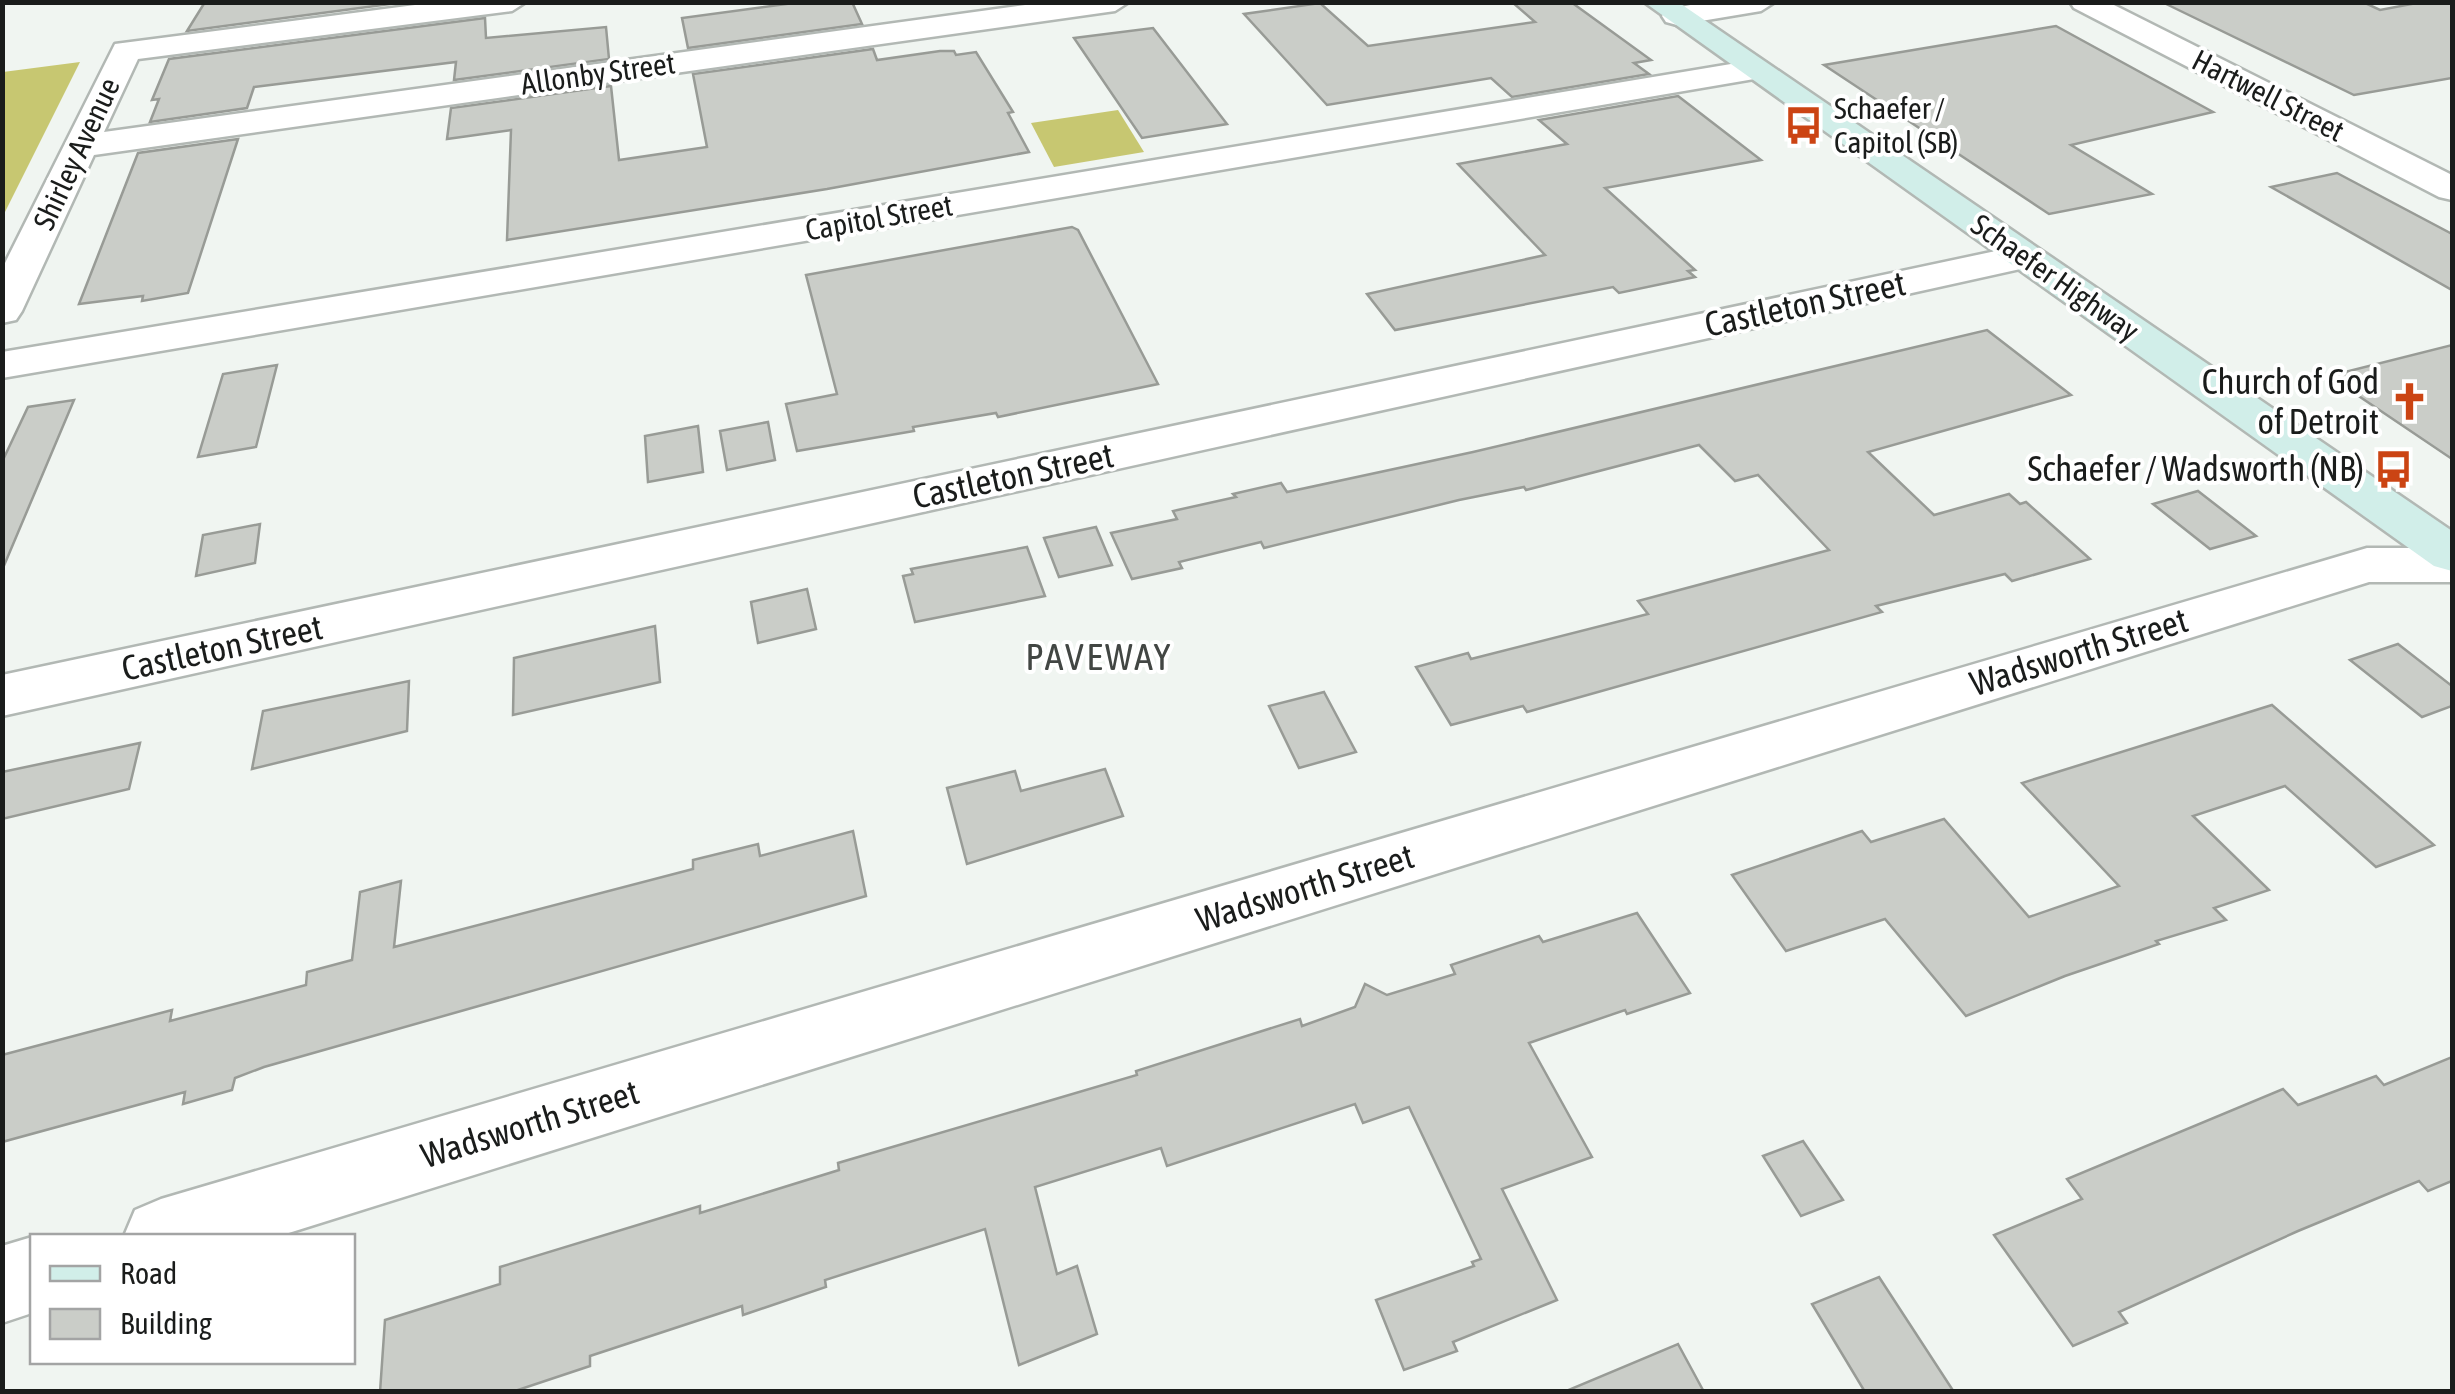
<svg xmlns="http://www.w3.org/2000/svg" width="2455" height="1394" viewBox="0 0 2455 1394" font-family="'Asap Condensed',sans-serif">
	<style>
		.green { fill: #c7c771 }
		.building { fill: #cacdc8; stroke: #989b96; stroke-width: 2.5 }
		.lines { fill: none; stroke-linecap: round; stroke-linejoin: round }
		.street-casing { stroke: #b2b8b4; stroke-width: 5 }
		.secondary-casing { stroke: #b2b8b4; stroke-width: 5 }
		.street { fill: #fff; fill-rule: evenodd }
		.secondary { fill: #d1eee9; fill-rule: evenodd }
		.labels { text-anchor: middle; stroke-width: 8; stroke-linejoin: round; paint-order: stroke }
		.far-street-label { font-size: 30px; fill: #1a1c1b; stroke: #fff }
		.far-poi-label { font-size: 30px; fill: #1a1c1b; stroke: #fff; text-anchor: start }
		.street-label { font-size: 35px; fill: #1a1c1b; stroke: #fff }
		.poi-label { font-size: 35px; fill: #1a1c1b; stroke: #fff; text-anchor: end }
		.neighbourhood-label { font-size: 38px; letter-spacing: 2.5px; fill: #424643; stroke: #fff }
	</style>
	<rect width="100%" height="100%" fill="#f0f5f1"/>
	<g class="green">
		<path d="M 80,62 L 3,216 L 3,72 Z"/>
		<path d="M 1118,110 L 1144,152 L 1054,167 L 1031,123 Z"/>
	</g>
	<g class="building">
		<path d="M 205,2 L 405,2 L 187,31 Z"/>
		<path d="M 801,2 L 852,2 L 862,24 L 688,48 L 682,18 Z"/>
		<path d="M 1512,2 L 1571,2 L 1651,60 L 1634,63 L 1649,74 L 1512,97 L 1491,78 L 1327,105 L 1244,14 L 1320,3 L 1368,46 L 1535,22 Z"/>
		<path d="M 2162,2 L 2363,2 L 2380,10 L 2422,2 L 2452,2 L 2452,78 L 2354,95 Z"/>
		<path d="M 485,18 L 486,38 L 606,27 L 609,59 L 454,80 L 456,62 L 254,87 L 247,108 L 150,122 L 159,99 L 152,100 L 169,59 Z"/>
		<path d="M 2056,26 L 2213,112 L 2071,145 L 2152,194 L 2049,214 L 1824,65 Z"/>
		<path d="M 1153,28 L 1227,124 L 1142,138 L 1074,38 Z"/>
		<path d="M 873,49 L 877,60 L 940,51 L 954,51 L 956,55 L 976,52 L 1013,112 L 1008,113 L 1029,152 L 827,189 L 507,240 L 511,130 L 447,139 L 451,108 L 611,86 L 619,160 L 707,147 L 693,74 Z"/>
		<path d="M 1678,96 L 1761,160 L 1605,188 L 1695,270 L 1688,271 L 1695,277 L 1619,293 L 1613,287 L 1395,330 L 1367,294 L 1545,255 L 1458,164 L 1567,144 L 1539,120 Z"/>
		<path d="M 238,139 L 188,293 L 142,301 L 143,296 L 79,304 L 138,153 Z"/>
		<path d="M 2337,173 L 2452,234 L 2452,290 L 2271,187 Z"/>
		<path d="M 1072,227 L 1078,230 L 1158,384 L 998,417 L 996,413 L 913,427 L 914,431 L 797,451 L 786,404 L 837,394 L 806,275 Z"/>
		<path d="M 1987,330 L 2071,395 L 1868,452 L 1934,515 L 2009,494 L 2020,504 L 2026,502 L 2090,559 L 2012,581 L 2005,574 L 1876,606 L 1882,612 L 1527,712 L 1523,706 L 1451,725 L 1416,667 L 1468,653 L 1471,659 L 1648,614 L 1638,601 L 1829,550 L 1758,475 L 1735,481 L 1699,445 L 1526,490 L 1524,487 L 1459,500 L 1264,548 L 1261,542 L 1179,562 L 1182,568 L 1132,579 L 1111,533 L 1177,519 L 1173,511 L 1236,497 L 1233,494 L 1281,483 L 1287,492 L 1473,452 Z"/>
		<path d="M 2452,345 L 2452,459 L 2329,376 Z"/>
		<path d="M 277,365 L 256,447 L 198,457 L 223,374 Z"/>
		<path d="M 74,400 L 3,568 L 2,568 L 2,462 L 28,407 Z"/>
		<path d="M 768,422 L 775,460 L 727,470 L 720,431 Z"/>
		<path d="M 698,426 L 703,472 L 648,482 L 645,436 Z"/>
		<path d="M 2198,491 L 2256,536 L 2210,549 L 2153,504 Z"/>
		<path d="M 260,524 L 255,563 L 196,576 L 203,535 Z"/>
		<path d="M 1096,527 L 1112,565 L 1059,577 L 1044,538 Z"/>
		<path d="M 1027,547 L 1045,596 L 915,622 L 903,576 L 913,574 L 911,569 Z"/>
		<path d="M 807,589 L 816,629 L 758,643 L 751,602 Z"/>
		<path d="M 655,626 L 660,682 L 513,715 L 514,658 Z"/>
		<path d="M 2398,644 L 2452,686 L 2452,706 L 2422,717 L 2350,660 Z"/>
		<path d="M 409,681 L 407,731 L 252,769 L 263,711 Z"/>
		<path d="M 1324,692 L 1356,752 L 1299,768 L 1269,706 Z"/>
		<path d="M 2272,705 L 2434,845 L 2376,867 L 2285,786 L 2193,816 L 2269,890 L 2214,908 L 2226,920 L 2156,941 L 2159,944 L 2065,976 L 1966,1016 L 1885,919 L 1786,951 L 1732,875 L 1862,831 L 1871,842 L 1944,819 L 2029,917 L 2119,886 L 2022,783 Z"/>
		<path d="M 140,743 L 129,789 L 2,819 L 2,772 Z"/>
		<path d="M 1105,769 L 1123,816 L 967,864 L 947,788 L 1015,771 L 1021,791 Z"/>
		<path d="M 853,831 L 866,896 L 264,1067 L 235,1078 L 232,1090 L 183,1104 L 185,1092 L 2,1142 L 2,1055 L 172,1010 L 170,1021 L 306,985 L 307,972 L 352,960 L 360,892 L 401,881 L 394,947 L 693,869 L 693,860 L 758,844 L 760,856 Z"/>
		<path d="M 1637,913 L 1690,993 L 1627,1014 L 1625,1010 L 1529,1043 L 1592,1157 L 1502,1189 L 1557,1300 L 1453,1342 L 1457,1351 L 1404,1370 L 1376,1300 L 1474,1266 L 1472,1262 L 1481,1259 L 1409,1107 L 1363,1123 L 1355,1104 L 1167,1166 L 1161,1148 L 1035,1187 L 1057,1274 L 1077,1266 L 1097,1334 L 1019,1365 L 985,1229 L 825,1280 L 826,1287 L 743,1315 L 742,1306 L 590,1356 L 590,1366 L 512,1392 L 380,1392 L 385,1320 L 500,1284 L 500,1267 L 700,1206 L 700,1213 L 839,1170 L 838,1163 L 1137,1075 L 1136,1071 L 1300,1019 L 1302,1026 L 1355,1007 L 1365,984 L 1387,995 L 1455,974 L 1451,965 L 1539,936 L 1543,942 Z"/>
		<path d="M 2452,1057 L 2452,1181 L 2428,1191 L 2419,1181 L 2298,1231 L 2119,1312 L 2127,1323 L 2073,1346 L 1994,1235 L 2082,1199 L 2067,1179 L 2283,1089 L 2298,1105 L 2376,1076 L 2384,1085 Z"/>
		<path d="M 1803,1141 L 1843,1200 L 1801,1216 L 1763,1156 Z"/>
		<path d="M 1879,1277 L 1954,1392 L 1865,1392 L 1812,1304 Z"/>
		<path d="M 1678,1344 L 1704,1392 L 1566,1392 L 1566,1391 Z"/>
	</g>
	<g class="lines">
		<defs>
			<g id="street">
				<path d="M 438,2 L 526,2 L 512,11 L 138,59 L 104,132 L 1047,2 L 1129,2 L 1115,11 L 94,155 L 22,311 L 16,320 L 2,323 L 2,269 L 115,44 Z"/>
				<path d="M 1705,2 L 1775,2 L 1761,11 L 1677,25 L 1666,22 L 1662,16 L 1666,10 Z"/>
				<path d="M 2070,2 L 2108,2 L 2452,175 L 2452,200 L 2439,197 L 2074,8 Z"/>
				<path d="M 1755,60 L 1766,63 L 1771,70 L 1766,77 L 2,378 L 2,352 Z"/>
				<path d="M 2024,245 L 2038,249 L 2043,257 L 2038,265 L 2,716 L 2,675 Z"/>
				<path d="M 2367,548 L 2452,548 L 2452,582 L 2369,582 L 279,1236 L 124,1236 L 135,1210 L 161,1199 Z"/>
				<path d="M 32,1237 L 32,1313 L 2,1323 L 2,1246 Z"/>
			</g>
			<path id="secondary" d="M 1644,2 L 1678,2 L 2452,531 L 2452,571 L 2434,566 Z"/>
		</defs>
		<use href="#street" class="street-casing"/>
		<use href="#secondary" class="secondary-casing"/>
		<use href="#street" class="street"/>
		<use href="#secondary" class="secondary"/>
	</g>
	<defs>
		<symbol id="bus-bare" viewBox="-9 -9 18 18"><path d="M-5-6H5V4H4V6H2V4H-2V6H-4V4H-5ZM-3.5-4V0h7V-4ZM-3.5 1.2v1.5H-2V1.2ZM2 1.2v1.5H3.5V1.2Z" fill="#cb4413" stroke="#fff" stroke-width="2.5" paint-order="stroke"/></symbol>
		<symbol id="church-bare" viewBox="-9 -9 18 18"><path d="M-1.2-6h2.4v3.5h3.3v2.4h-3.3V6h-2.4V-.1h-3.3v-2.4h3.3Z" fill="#cb4413" stroke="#fff" stroke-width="2.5" paint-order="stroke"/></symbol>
	</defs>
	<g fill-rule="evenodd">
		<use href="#bus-bare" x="1776" y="98" width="55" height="55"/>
		<use href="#church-bare" x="2382" y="374" width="55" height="55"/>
		<use href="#bus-bare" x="2366" y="442" width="55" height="55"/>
	</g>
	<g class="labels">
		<g class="far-street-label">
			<text transform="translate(598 74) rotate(-8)" y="10">Allonby Street</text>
			<text transform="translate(2268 96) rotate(27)" y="10">Hartwell Street</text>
			<text transform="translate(77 154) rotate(-65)" y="10">Shirley Avenue</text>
			<text transform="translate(879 218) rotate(-10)" y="10">Capitol Street</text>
			<text transform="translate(2055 278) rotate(35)" y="10">Schaefer Highway</text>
		</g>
		<g class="far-poi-label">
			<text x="1834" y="119">Schaefer /<tspan x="1834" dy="34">Capitol (SB)</tspan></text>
		</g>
		<g class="street-label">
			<text transform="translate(1805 304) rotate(-12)" y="12">Castleton Street</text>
			<text transform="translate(1013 476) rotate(-12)" y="12">Castleton Street</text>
			<text transform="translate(222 648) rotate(-12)" y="12">Castleton Street</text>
			<text transform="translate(2079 652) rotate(-17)" y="12">Wadsworth Street</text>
			<text transform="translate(1305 888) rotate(-17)" y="12">Wadsworth Street</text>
			<text transform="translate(530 1124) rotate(-17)" y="12">Wadsworth Street</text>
		</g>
		<g class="poi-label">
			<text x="2379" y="394">Church of God<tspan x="2379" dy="40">of Detroit</tspan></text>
			<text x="2364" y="481">Schaefer / Wadsworth (NB)</text>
		</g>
		<g class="neighbourhood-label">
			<text x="1099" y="670">PAVEWAY</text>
		</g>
	</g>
	<rect width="2455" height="1394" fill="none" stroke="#1a1c1b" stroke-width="10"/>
	<rect x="30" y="1234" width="325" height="130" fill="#ffffff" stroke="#a3a4a4" stroke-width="2.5"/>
	<rect x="50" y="1266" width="50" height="15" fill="#d1eee9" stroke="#a3a4a4" stroke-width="2.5"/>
	<text x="120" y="1284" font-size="30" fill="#1a1c1b">Road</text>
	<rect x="50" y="1309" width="50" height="30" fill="#cacdc8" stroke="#a3a4a4" stroke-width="2.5"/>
	<text x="120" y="1334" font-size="30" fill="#1a1c1b">Building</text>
</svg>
